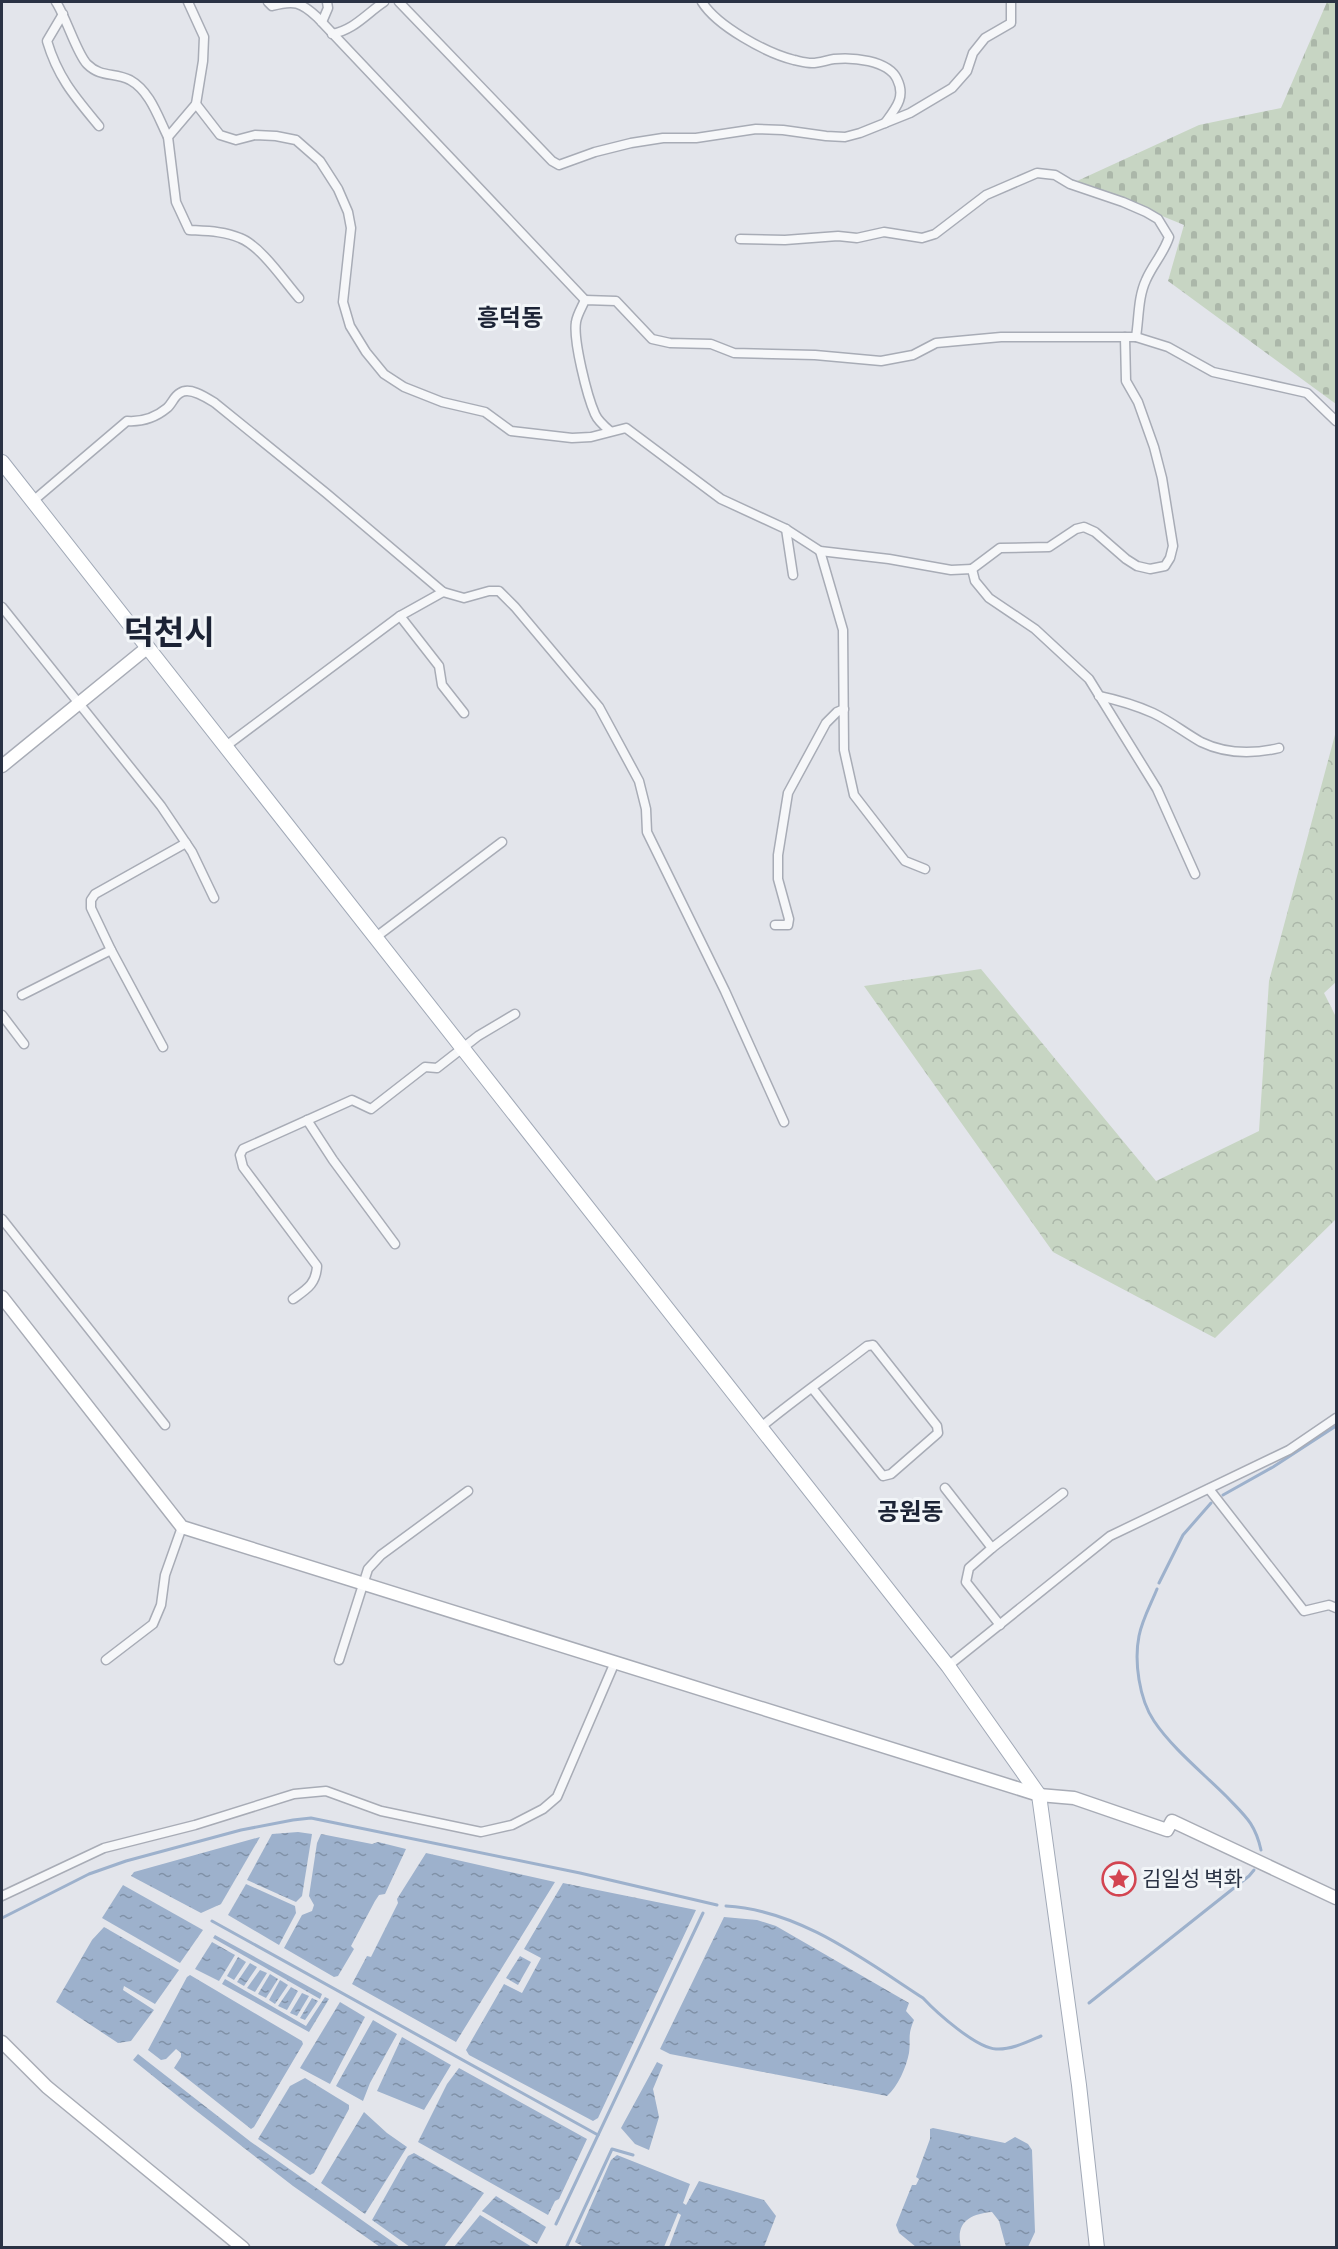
<svg xmlns="http://www.w3.org/2000/svg" width="1338" height="2249" viewBox="0 0 1338 2249" font-family="Barlow,'Noto Sans KR',sans-serif">
	<style>
		.forest { fill: url(#forest-crowns) }
		.cemetery { fill: url(#cemetery-stones) }
		.water { fill: url(#water-ripples) }
		.lines { fill: none; stroke-linecap: round; stroke-linejoin: round }
		.stream { stroke: #9db1cc; stroke-width: 3 }
		.street-casing { stroke: #a8acb6; stroke-width: 11 }
		.secondary-casing { stroke: #a8acb6; stroke-width: 15 }
		.primary-casing { stroke: #a1a9b7; stroke-width: 16 }
		.street { stroke: #f6f7f9; stroke-width: 8 }
		.secondary { stroke: #fff; stroke-width: 12 }
		.primary { stroke: #fff; stroke-width: 14 }
		.labels { text-anchor: middle; stroke-width: 6; stroke-linejoin: round; paint-order: stroke }
		.poi-label { font-size: 21px; fill: #2a3244; stroke: #f2f5f8; text-anchor: start }
		.quarter-label { font-size: 24px; font-weight: bold; fill: #1c2335; stroke: #f2f5f8 }
		.town-label { font-size: 33px; font-weight: bold; fill: #1c2335; stroke: #f2f5f8 }
	</style>
	<defs>
		<pattern id="forest-crowns" width="20" height="18" patternUnits="userSpaceOnUse" patternTransform="scale(1.5)"><rect width="20" height="18" fill="#c7d5c3"/><path d="M2 6a3 3 0 1 1 6 0M12 15a3 3 0 1 1 6 0" fill="none" stroke="#abb7a9"/></pattern>
		<pattern id="cemetery-stones" width="16" height="16" patternUnits="userSpaceOnUse" patternTransform="scale(1.5)"><rect width="16" height="16" fill="#c7d5c3"/><path d="M2 7V4a2 2 0 0 1 4 0v3zM10 15v-3a2 2 0 0 1 4 0v3z" fill="#abb7a9"/></pattern>
		<pattern id="water-ripples" width="26" height="14" patternUnits="userSpaceOnUse" patternTransform="scale(1.5)"><rect width="26" height="14" fill="#9db1cc"/><path d="M2 4q2-2 4 0t4 0M15 11q2-2 4 0t4 0" fill="none" stroke="#8091a7"/></pattern>
	</defs>
	<rect width="100%" height="100%" fill="#e3e5eb"/>
	<path class="forest" d="M 1336,731 L 1336,982 L 1324,993 L 1336,1017 L 1336,1219 L 1215,1338 L 1053,1252 L 864,986 L 981,969 L 1156,1181 L 1259,1131 L 1269,981 Z"/>
	<path class="cemetery" d="M 1327,2 L 1336,2 L 1336,404 L 1168,281 L 1184,225 L 1077,181 L 1199,125 L 1281,108 Z"/>
	<g class="water">
		<path d="M 298,1832 L 312,1834 L 302,1896 L 296,1902 L 247,1880 L 272,1834 Z"/>
		<path d="M 321,1834 L 372,1844 L 378,1842 L 406,1849 L 385,1894 L 379,1895 L 375,1901 L 351,1946 L 354,1949 L 338,1976 L 334,1977 L 284,1948 L 302,1915 L 312,1911 L 314,1905 L 309,1896 L 317,1843 Z"/>
		<path d="M 260,1837 L 221,1904 L 201,1913 L 131,1876 L 134,1872 Z"/>
		<path d="M 426,1853 L 555,1882 L 456,2042 L 352,1984 L 367,1956 L 371,1957 L 398,1903 L 397,1899 Z"/>
		<path d="M 563,1883 L 696,1910 L 598,2118 L 593,2121 L 469,2055 L 466,2050 L 504,1984 L 522,1993 L 541,1958 L 524,1949 Z"/>
		<path d="M 246,1884 L 295,1906 L 296,1913 L 279,1945 L 228,1915 Z"/>
		<path d="M 123,1885 L 203,1930 L 180,1963 L 102,1918 Z"/>
		<path d="M 724,1917 L 757,1920 L 776,1926 L 909,2003 L 906,2011 L 914,2020 C 907,2036 911,2039 909,2053 C 906,2068 898,2086 887,2096 L 670,2054 L 660,2049 Z"/>
		<path d="M 104,1927 L 179,1970 L 155,2004 L 124,1986 L 123,1990 L 154,2010 L 131,2041 L 118,2043 L 56,2002 L 92,1940 Z"/>
		<path d="M 215,1935 L 322,1994 L 320,1999 L 213,1938 Z"/>
		<path d="M 212,1942 L 235,1955 L 219,1981 L 195,1969 Z"/>
		<path d="M 520,1956 L 531,1962 L 518,1985 L 506,1978 Z"/>
		<path d="M 238,1957 L 246,1962 L 234,1980 L 227,1976 Z"/>
		<path d="M 250,1963 L 257,1967 L 244,1986 L 237,1982 Z"/>
		<path d="M 260,1970 L 267,1973 L 255,1992 L 247,1988 Z"/>
		<path d="M 270,1974 L 278,1979 L 266,1998 L 258,1994 Z"/>
		<path d="M 190,1975 L 302,2041 L 303,2044 L 254,2127 L 251,2129 L 174,2068 L 181,2057 L 181,2053 L 176,2049 L 166,2059 L 161,2060 L 148,2050 L 187,1977 Z"/>
		<path d="M 225,1979 L 306,2026 L 325,1997 L 329,1999 L 309,2032 L 222,1984 Z"/>
		<path d="M 280,1980 L 288,1985 L 275,2004 L 269,2000 Z"/>
		<path d="M 291,1987 L 298,1991 L 287,2010 L 278,2006 Z"/>
		<path d="M 302,1993 L 309,1996 L 297,2016 L 290,2013 Z"/>
		<path d="M 312,1998 L 318,2001 L 305,2020 L 300,2018 Z"/>
		<path d="M 340,2002 L 365,2017 L 330,2084 L 300,2068 Z"/>
		<path d="M 373,2020 L 397,2034 L 370,2083 L 363,2101 L 336,2086 Z"/>
		<path d="M 402,2037 L 451,2065 L 424,2110 L 377,2091 Z"/>
		<path d="M 138,2054 L 251,2142 L 400,2247 L 380,2247 L 293,2186 L 190,2106 L 133,2060 Z"/>
		<path d="M 657,2062 L 663,2065 L 653,2089 L 659,2117 L 649,2150 L 635,2144 L 621,2128 Z"/>
		<path d="M 459,2068 L 587,2139 L 559,2199 L 555,2201 L 548,2215 L 418,2142 L 447,2084 Z"/>
		<path d="M 305,2078 L 349,2105 L 349,2109 L 314,2173 L 310,2175 L 258,2139 L 290,2086 Z"/>
		<path d="M 364,2112 L 387,2133 L 407,2147 L 365,2214 L 321,2183 Z"/>
		<path d="M 933,2128 L 1005,2143 L 1015,2137 L 1028,2144 L 1032,2150 L 1035,2232 L 1028,2247 L 1006,2247 L 999,2221 L 992,2212 C 970,2214 955,2222 961,2247 L 916,2247 L 899,2233 L 896,2225 L 912,2185 L 916,2185 L 919,2179 L 916,2177 L 930,2139 L 930,2129 Z"/>
		<path d="M 414,2153 L 484,2193 L 444,2247 L 410,2247 L 372,2220 L 408,2156 Z"/>
		<path d="M 617,2155 L 690,2184 L 683,2203 L 686,2205 L 699,2181 L 764,2200 L 776,2216 L 764,2247 L 669,2247 L 681,2215 L 678,2213 L 664,2247 L 584,2247 L 575,2242 L 611,2160 Z"/>
		<path d="M 496,2196 L 546,2227 L 537,2244 L 482,2211 Z"/>
		<path d="M 480,2215 L 532,2247 L 454,2247 Z"/>
	</g>
	<g class="lines">
		<g class="stream">
			<path d="M 1223,1495 L 1273,1467 L 1336,1426"/>
			<path d="M 1159,1583 L 1183,1535 L 1211,1503"/>
			<path d="M 1157,1589 C 1151,1604 1142,1620 1139,1636 C 1134,1661 1139,1699 1154,1721 C 1172,1748 1203,1773 1227,1797 C 1245,1816 1255,1823 1261,1850"/>
			<path d="M 726,1906 C 799,1910 863,1959 923,1998 C 936,2012 976,2048 996,2049 C 1011,2050 1027,2042 1041,2036"/>
			<path d="M 2,1918 L 89,1874 L 126,1861 L 241,1830 L 293,1820 L 311,1818 L 580,1873 L 717,1905"/>
			<path d="M 212,1921 L 598,2135"/>
			<path d="M 1089,2003 L 1249,1876 L 1254,1870"/>
			<path d="M 556,2224 L 703,1913"/>
			<path d="M 566,2248 L 612,2149 L 633,2155"/>
		</g>
		<defs>
			<g id="street">
				<path d="M 56,2 C 66,17 77,54 87,64 C 101,78 114,72 130,80 C 150,91 158,117 168,137"/>
				<path d="M 188,2 L 204,37 L 203,61 L 196,104 L 168,137 L 176,202 L 189,230 C 206,231 224,231 240,238 C 261,246 284,281 299,298"/>
				<path d="M 268,2 L 272,6 C 294,0 301,2 317,17 L 585,300"/>
				<path d="M 399,2 L 552,161 L 559,165 L 595,152 L 631,143 L 663,138 L 696,138 L 756,129 L 783,130 L 826,136 L 845,137 L 860,133 L 910,113 L 952,88 L 967,71 L 973,53 L 985,38 L 1011,23 L 1011,2"/>
				<path d="M 702,2 C 717,26 766,53 794,60 C 799,61 806,63 812,63 C 819,63 827,60 834,59 C 852,57 888,60 897,79 C 906,97 896,108 885,123"/>
				<path d="M 63,14 L 47,41 C 58,78 75,97 99,126"/>
				<path d="M 322,22 L 328,8 L 327,2"/>
				<path d="M 332,34 C 354,30 366,14 384,2"/>
				<path d="M 196,104 L 220,135 L 236,140 L 255,135 L 276,136 L 296,140 L 320,161 L 338,189 L 348,212 L 351,228 L 343,302 L 350,326 L 366,352 L 384,374 L 404,387 L 442,402 L 485,412 L 511,431 L 572,438 L 591,437 L 626,428 L 721,499 L 786,529 L 820,551 L 889,559 L 951,570 L 972,569 L 975,581 L 989,598 L 1035,629 L 1089,679 L 1157,789 L 1195,874"/>
				<path d="M 740,239 L 785,240 L 838,236 L 857,238 L 884,232 L 922,238 L 935,234 L 986,195 L 1037,173 L 1055,175 L 1070,184 L 1123,202 L 1146,212 L 1158,219 L 1169,237 C 1164,253 1153,264 1146,280 C 1138,297 1139,318 1136,337"/>
				<path d="M 610,431 C 604,426 598,421 595,414 C 587,396 573,340 576,322 C 577,315 582,307 585,300 L 616,301 L 652,339 L 670,343 L 711,344 L 734,353 L 815,355 L 881,361 L 913,355 L 936,343 L 1001,337 L 1136,337 L 1168,347 L 1213,372 L 1307,393 L 1336,421"/>
				<path d="M 33,501 L 127,421 C 142,422 155,418 167,408 C 172,404 174,396 180,393 C 190,386 207,398 215,403 L 326,493 L 443,592 L 464,598 L 489,591 L 499,591 L 515,607 L 599,707 L 639,781 L 646,809 L 647,832 L 725,991 L 784,1122"/>
				<path d="M 786,529 L 793,575"/>
				<path d="M 820,551 L 843,630 L 844,750 L 854,795 L 905,861 L 925,869"/>
				<path d="M 972,569 L 1000,548 L 1049,547 L 1076,529 L 1084,527 L 1095,532 L 1126,559 L 1137,566 L 1150,569 L 1165,566 L 1170,558 L 1173,546 L 1162,478 L 1154,447 L 1138,402 L 1126,381 L 1125,337"/>
				<path d="M 2,607 L 161,806 L 192,852 L 214,898"/>
				<path d="M 400,616 L 439,666 L 442,685 L 464,713"/>
				<path d="M 1099,696 C 1118,700 1135,705 1153,713 C 1170,721 1185,733 1201,742 C 1226,754 1254,754 1279,748"/>
				<path d="M 226,746 L 400,616 L 443,592"/>
				<path d="M 775,925 L 788,925 L 789,919 L 778,879 L 778,855 L 788,793 L 826,723 L 837,712 L 844,709"/>
				<path d="M 376,937 L 502,842"/>
				<path d="M 22,995 L 111,950"/>
				<path d="M 2,1015 L 24,1044"/>
				<path d="M 163,1047 L 111,950 L 91,908 L 91,900 L 95,894 L 186,843"/>
				<path d="M 307,1120 L 333,1160 L 395,1244"/>
				<path d="M 2,1219 L 165,1425"/>
				<path d="M 293,1299 C 307,1289 316,1284 317,1266 L 243,1167 L 240,1155 L 243,1149 L 352,1100 L 371,1109 L 425,1067 L 437,1068 L 478,1036 L 515,1014"/>
				<path d="M 761,1427 C 795,1399 832,1373 867,1346 L 873,1345 L 937,1426 L 938,1433 L 891,1474 L 883,1476 L 812,1388"/>
				<path d="M 945,1488 L 992,1548"/>
				<path d="M 1209,1489 L 1304,1611 L 1329,1605 L 1336,1608"/>
				<path d="M 1000,1625 L 966,1582 L 969,1568 L 992,1548 L 1063,1493"/>
				<path d="M 106,1660 L 153,1624 L 161,1605 L 165,1575 L 182,1527"/>
				<path d="M 339,1660 L 368,1569 L 381,1555 L 468,1491"/>
				<path d="M 948,1666 L 1110,1536 L 1289,1450 L 1336,1418"/>
				<path d="M 2,1896 L 104,1848 L 195,1825 L 294,1794 L 326,1791 L 381,1811 L 481,1832 L 512,1825 L 543,1809 L 557,1797 L 615,1662"/>
			</g>
			<g id="secondary">
				<path d="M 2,766 L 148,647"/>
				<path d="M 2,1297 L 182,1527 L 1039,1795 L 1074,1798 L 1167,1830 L 1172,1821 L 1336,1898"/>
				<path d="M 2,2042 L 47,2087 L 243,2248"/>
			</g>
			<path id="primary" d="M 2,462 L 948,1666 L 1039,1795 L 1079,2085 L 1097,2248"/>
		</defs>
		<use href="#street" class="street-casing"/>
		<use href="#secondary" class="secondary-casing"/>
		<use href="#primary" class="primary-casing"/>
		<use href="#street" class="street"/>
		<use href="#secondary" class="secondary"/>
		<use href="#primary" class="primary"/>
	</g>
	<defs>
		<symbol id="sight-ring" viewBox="-11 -11 22 22"><circle r="9.5" fill="#f2f5f8" stroke="#d34551" stroke-width="1.5"/><path d="M0-6L1.8-2.2L6-1.7L2.9 1.2L3.7 5.4L0 3.3L-3.7 5.4L-2.9 1.2L-6-1.7L-1.8-2.2Z" fill="#d34551"/></symbol>
	</defs>
	<g fill-rule="evenodd">
		<use href="#sight-ring" x="1100" y="1860" width="38" height="38"/>
	</g>
	<g class="labels">
		<g class="poi-label">
			<text x="1142" y="1886">김일성 벽화</text>
		</g>
		<g class="quarter-label">
			<text x="510" y="326">흥덕동</text>
			<text x="910" y="1520">공원동</text>
		</g>
		<g class="town-label">
			<text x="169" y="644">덕천시</text>
		</g>
	</g>
	<rect width="1338" height="2249" fill="none" stroke="#2a3244" stroke-width="6"/>
</svg>
